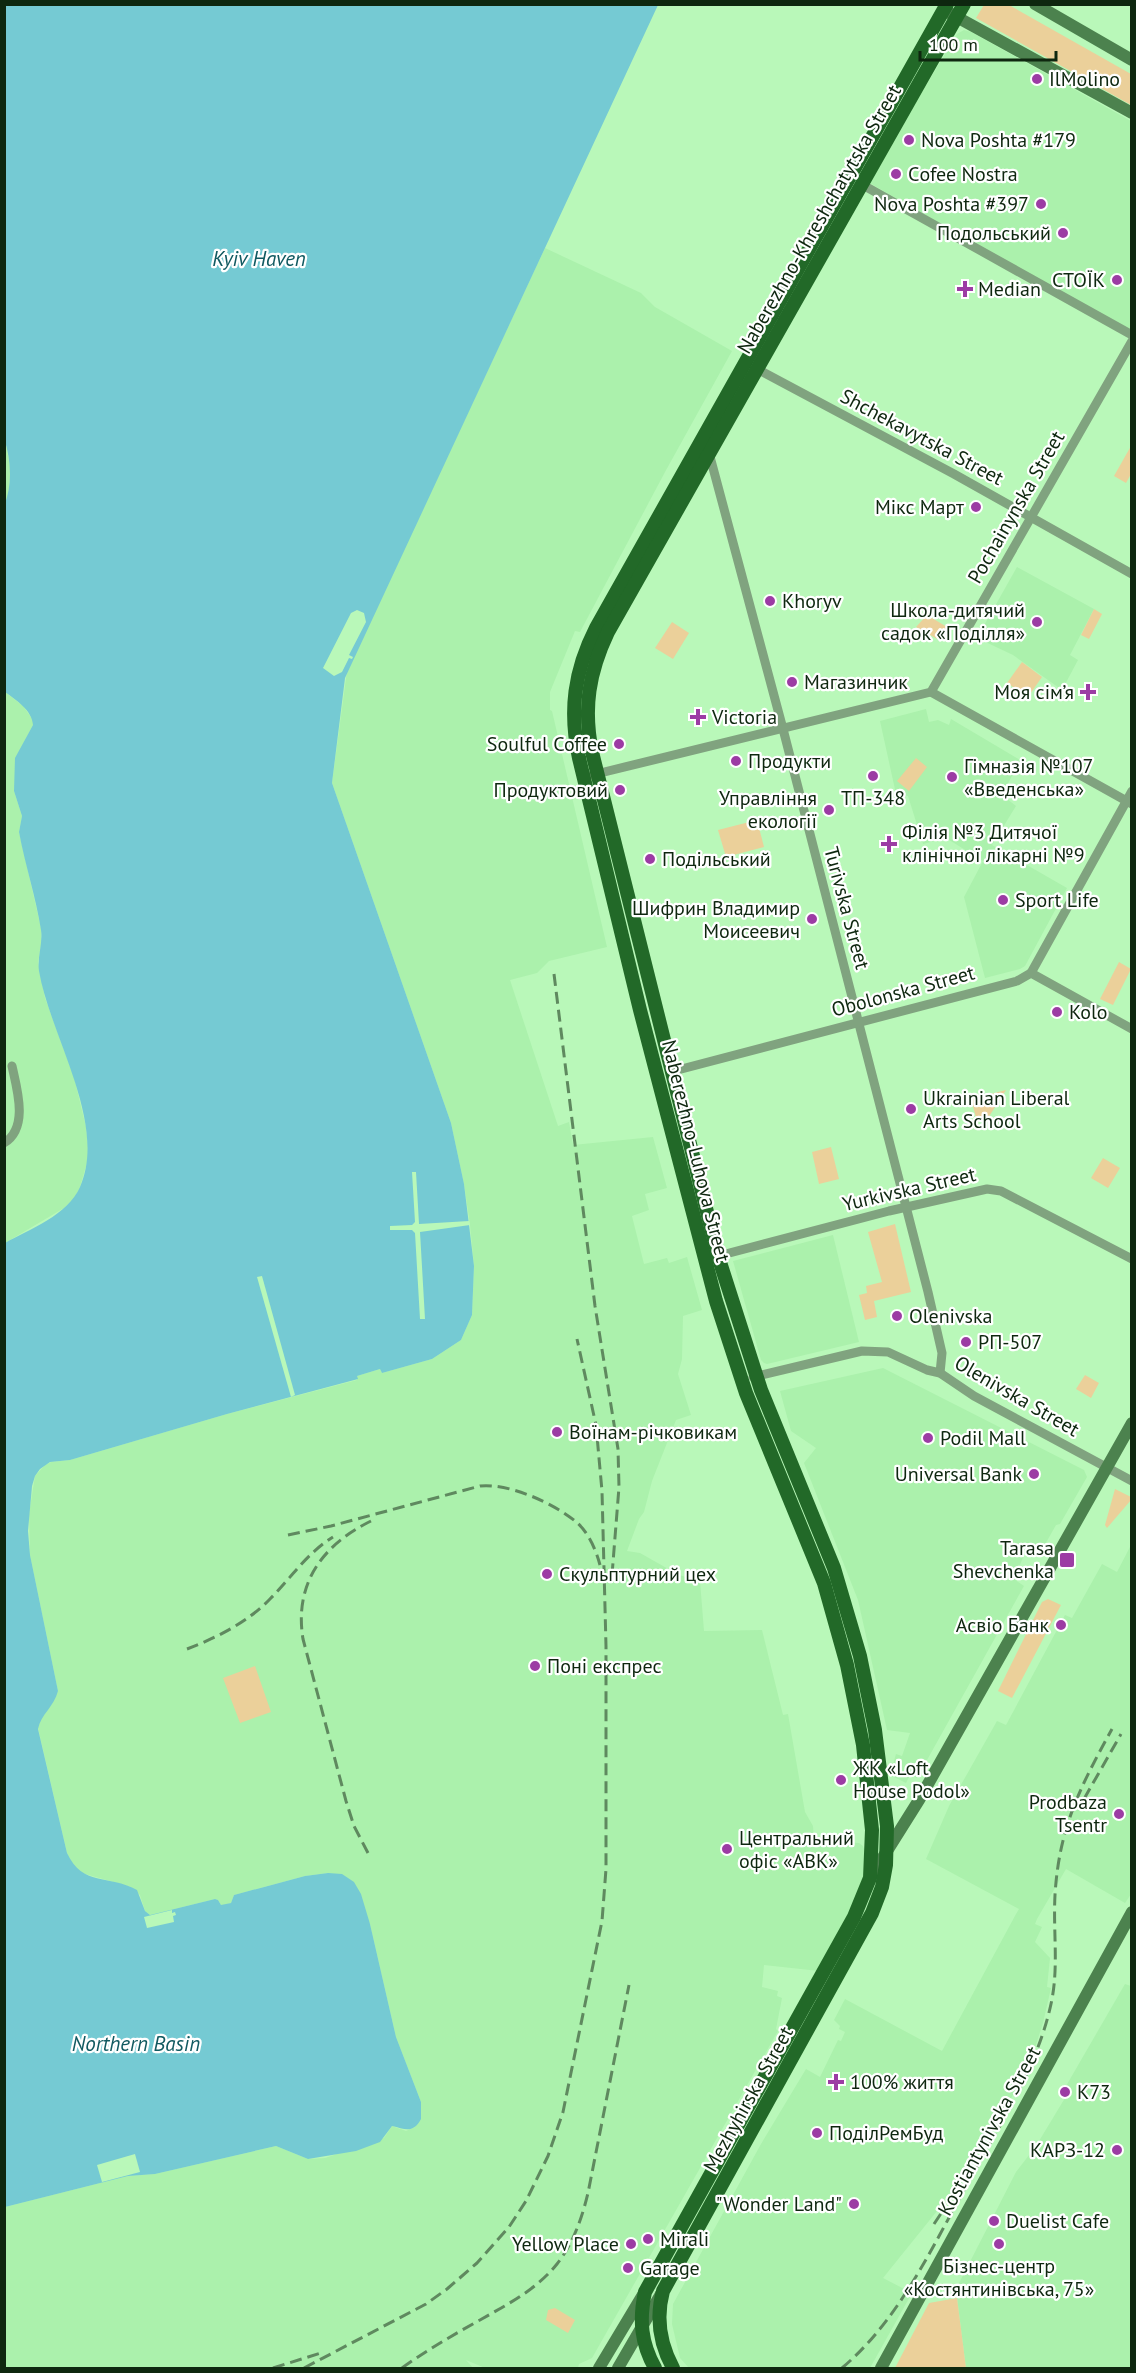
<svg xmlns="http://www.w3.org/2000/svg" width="1136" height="2373" viewBox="0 0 1136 2373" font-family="'PT Sans',sans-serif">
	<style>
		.built { fill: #abf1ac }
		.green { fill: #ebd09a }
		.water { fill: #75cad3 }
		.pier { fill: #b9f8b9 }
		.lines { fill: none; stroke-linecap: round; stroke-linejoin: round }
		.street { stroke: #80a37f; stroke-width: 9 }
		.secondary { stroke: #4c824e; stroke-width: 12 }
		.primary { stroke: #226928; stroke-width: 14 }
		.rail { stroke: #5f895f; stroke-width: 3; stroke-dasharray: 12 6; stroke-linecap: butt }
		.poi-dot { fill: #9c3ca4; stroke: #fff; stroke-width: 2 }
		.labels { text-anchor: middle; stroke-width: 4.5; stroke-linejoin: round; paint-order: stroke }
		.poi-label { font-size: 20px; fill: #0e270f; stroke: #fff; text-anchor: start }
		.street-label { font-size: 20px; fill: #0e270f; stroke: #fff }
		.water-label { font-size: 21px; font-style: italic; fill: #115a61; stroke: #fff }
	</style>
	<rect width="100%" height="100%" fill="#b9f8b9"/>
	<g class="built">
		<path d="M 964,30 L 971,32 L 1131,121 L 1131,333 L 868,182 L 957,34 Z"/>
		<path d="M 545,248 L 641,293 L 655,307 L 732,351 L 665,472 L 580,632 L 575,631 L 550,692 L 550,710 L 552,711 L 607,947 L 549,961 L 537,973 L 510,980 L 558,1126 L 569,1122 L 573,1145 L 653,1137 L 667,1188 L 645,1194 L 649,1210 L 632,1216 L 644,1264 L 667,1258 L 669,1263 L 687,1257 L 702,1310 L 683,1316 L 682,1359 L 678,1374 L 691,1415 L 676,1420 L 652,1481 L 644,1512 L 639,1519 L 627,1551 L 640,1553 L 679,1575 L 700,1581 L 704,1631 L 762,1630 L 783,1715 L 788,1714 L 805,1812 L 813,1826 L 814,1841 L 859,1843 L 863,1846 L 865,1852 L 864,1874 L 853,1906 L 819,1971 L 764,1965 L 762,1987 L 778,1991 L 777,1996 L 782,1998 L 776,2029 L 778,2031 L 592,2358 L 579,2364 L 578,2368 L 485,2368 L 466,2360 L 473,2368 L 5,2368 L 5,2207 L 128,2176 L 155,2174 L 276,2146 L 308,2159 L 325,2158 L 384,2138 L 392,2126 L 406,2131 L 415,2127 L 421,2102 L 396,2037 L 370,1924 L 328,1873 L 305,1876 L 234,1895 L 231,1903 L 225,1905 L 221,1905 L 218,1900 L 215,1899 L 150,1915 L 145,1911 L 140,1895 L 131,1887 L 85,1874 L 78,1871 L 72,1864 L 67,1853 L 38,1728 L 39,1721 L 58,1691 L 30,1555 L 29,1514 L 35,1476 L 45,1465 L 51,1462 L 70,1460 L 227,1414 L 357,1380 L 357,1376 L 380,1369 L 382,1373 L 432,1359 L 461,1340 L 472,1315 L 474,1266 L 470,1225 L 464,1184 L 451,1123 L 332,783 L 347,671 Z"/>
		<path d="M 4,438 L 11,470 L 8,498 L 5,506 Z"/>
		<path d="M 1017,567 L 1094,609 L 1070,655 L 1078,660 L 1062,690 L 1013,655 L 977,638 Z"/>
		<path d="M 5,692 L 23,706 L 33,720 L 33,725 L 24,742 L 14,791 L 22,816 L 19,832 L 41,928 L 41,946 L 38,962 L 45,998 L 74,1077 L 86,1127 L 89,1156 L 80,1187 L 74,1199 L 64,1208 L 5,1243 Z"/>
		<path d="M 926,709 L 929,722 L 938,720 L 949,725 L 951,719 L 1020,760 L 1002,795 L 1016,806 L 992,845 L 1067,888 L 1025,966 L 1020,969 L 985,978 L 964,897 L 983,861 L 946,838 L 923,844 L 908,796 L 896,794 L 880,721 Z"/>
		<path d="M 833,1235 L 859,1342 L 767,1364 L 764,1363 L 761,1360 L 733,1261 Z"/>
		<path d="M 883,1368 L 1084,1470 L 1087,1477 L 1060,1524 L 1056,1525 L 1039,1555 L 1027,1548 L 1014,1579 L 1024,1586 L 917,1778 L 910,1775 L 906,1783 L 892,1776 L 894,1769 L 892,1768 L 896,1754 L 902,1756 L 910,1733 L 887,1730 L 858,1600 L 804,1463 L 816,1448 L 791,1431 L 780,1391 Z"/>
		<path d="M 1131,1545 L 1131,1894 L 1125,1903 L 1066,1869 L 1037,1919 L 1035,1924 L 1042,1927 L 1035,1942 L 1050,1958 L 1047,1987 L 1051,1988 L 1043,2023 L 1031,2060 L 993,2133 L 962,2180 L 883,2278 L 912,2293 L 870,2368 L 689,2368 L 680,2358 L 672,2324 L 673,2304 L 761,2144 L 806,2069 L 820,2077 L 838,2040 L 841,2041 L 845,2032 L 839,2029 L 840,2026 L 834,2020 L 845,1999 L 942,2051 L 1016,1914 L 1019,1909 L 926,1859 L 949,1806 L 997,1721 L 1006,1725 L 1065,1615 L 1072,1618 L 1102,1564 L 1117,1572 Z"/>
		<path d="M 1125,1984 L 1131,1986 L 1131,2368 L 966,2368 L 956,2289 L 1016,2172 L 1036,2146 L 1065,2098 L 1066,2095 L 1062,2093 Z"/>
	</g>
	<g class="green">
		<path d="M 984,5 L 1009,5 L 1131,74 L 1131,105 L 976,18 Z"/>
		<path d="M 1131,446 L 1131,474 L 1126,483 L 1114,476 Z"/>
		<path d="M 1094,609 L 1102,614 L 1089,639 L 1081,635 Z"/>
		<path d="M 927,615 L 947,627 L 939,640 L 916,627 Z"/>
		<path d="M 672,622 L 689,633 L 673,659 L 655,648 Z"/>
		<path d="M 1022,662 L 1042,677 L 1028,697 L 1007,683 Z"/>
		<path d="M 916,758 L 927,767 L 909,791 L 897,781 Z"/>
		<path d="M 757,820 L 764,847 L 726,857 L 718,830 Z"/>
		<path d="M 1119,962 L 1131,969 L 1113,1005 L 1100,999 Z"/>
		<path d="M 1006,1090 L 988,1118 L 977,1121 L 971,1099 Z"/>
		<path d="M 831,1147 L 839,1179 L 819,1184 L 812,1152 Z"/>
		<path d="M 1103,1158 L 1120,1168 L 1108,1188 L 1091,1178 Z"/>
		<path d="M 895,1224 L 911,1292 L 874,1301 L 877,1317 L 865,1320 L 859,1295 L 867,1293 L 866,1286 L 882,1282 L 868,1232 Z"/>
		<path d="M 1085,1375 L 1099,1383 L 1091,1398 L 1076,1389 Z"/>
		<path d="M 1115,1489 L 1131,1497 L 1131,1500 L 1107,1528 L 1105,1525 Z"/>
		<path d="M 1048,1599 L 1061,1605 L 1012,1698 L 998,1691 L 1042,1602 Z"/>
		<path d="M 255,1666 L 271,1712 L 240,1723 L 223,1678 Z"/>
		<path d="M 957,2298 L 966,2368 L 895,2368 L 929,2303 Z"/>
		<path d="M 555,2308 L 575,2320 L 568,2333 L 546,2320 L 548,2310 Z"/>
	</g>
	<path class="water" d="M 5,5 L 658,5 L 345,678 L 332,783 L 451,1123 L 464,1184 L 474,1266 L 472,1315 L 461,1340 L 432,1359 L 382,1373 L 380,1369 L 357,1376 L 358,1379 L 227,1414 L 70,1460 L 50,1462 L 40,1469 L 35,1476 L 32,1486 L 28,1531 L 30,1555 L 58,1691 C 54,1707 41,1714 38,1729 L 67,1853 C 83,1887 108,1874 137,1890 L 145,1911 L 150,1915 L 215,1899 L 218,1900 L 221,1905 L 231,1903 L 234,1895 L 305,1876 L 328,1873 L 342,1874 L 354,1882 L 361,1894 L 370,1924 L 396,2037 L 421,2102 L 421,2119 C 413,2134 405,2129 392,2126 L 380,2142 L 356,2151 L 308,2159 L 276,2146 L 155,2174 L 128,2176 L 5,2207 L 5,1243 C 30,1229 68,1215 80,1187 C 108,1123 50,1036 39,971 C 37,957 43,944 41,930 C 36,897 25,865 19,832 L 22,816 L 14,791 L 15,758 L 33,725 C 32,710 16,700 5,692 L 4,506 C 13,484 11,460 4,438 Z"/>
	<g class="pier">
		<path d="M 357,610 L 364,613 L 366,622 L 349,655 L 353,657 L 352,659 L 349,658 L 342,672 L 334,676 L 323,668 L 351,613 Z"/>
		<path d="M 412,1172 L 416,1172 L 419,1224 L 469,1221 L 470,1225 L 420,1232 L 425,1319 L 420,1319 L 415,1233 L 412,1230 L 390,1230 L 390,1226 L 412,1225 L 415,1222 Z"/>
		<path d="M 262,1276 L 295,1395 L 291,1397 L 257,1277 Z"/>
		<path d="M 172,1910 L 172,1913 L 175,1912 L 176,1915 L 173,1916 L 174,1922 L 147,1928 L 144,1917 Z"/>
		<path d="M 135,2154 L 140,2172 L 102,2182 L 97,2165 Z"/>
	</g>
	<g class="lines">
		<g class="street">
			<path d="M 861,184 L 1132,335"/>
			<path d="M 757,369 L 954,474 L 1132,574"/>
			<path d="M 709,453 L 783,729 L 928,1292 L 942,1353 L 940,1373"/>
			<path d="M 931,692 L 1132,804"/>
			<path d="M 592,775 L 931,692 L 1132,341"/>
			<path d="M 1031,973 L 1132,791"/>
			<path d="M 670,1072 L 1017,981 L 1031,973 L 1132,1029"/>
			<path d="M 4,1143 C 29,1128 17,1089 12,1066"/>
			<path d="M 718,1256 L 889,1211 L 987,1189 L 1001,1191 L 1132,1259"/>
			<path d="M 753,1377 L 862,1351 L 888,1352 L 927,1370 L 940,1373 L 974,1396 L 1132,1481"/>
		</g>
		<g class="secondary">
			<path d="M 1035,4 L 1132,60"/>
			<path d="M 944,10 L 1132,113"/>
			<path d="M 870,1878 L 919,1800 L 1132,1423"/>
			<path d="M 599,2368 L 644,2293"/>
			<path d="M 618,2368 L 661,2294"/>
			<path d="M 881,2368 L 1132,1912"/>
		</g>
		<g class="primary">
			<path d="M 655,2368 C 641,2343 639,2320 645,2292 L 854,1917 L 870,1878 L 872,1830 L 863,1745 L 847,1665 L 824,1583 L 746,1393 L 716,1301 L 640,1010 L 579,758 C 569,711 574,671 596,628 L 947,4"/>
			<path d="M 673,2368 C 660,2344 656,2317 663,2291 L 872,1913 L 882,1887 L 886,1865 L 887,1826 L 875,1730 L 860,1656 L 834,1568 L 761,1390 L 718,1256 L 592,752 C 583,708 589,672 608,632 L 964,4"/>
		</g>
		<g class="rail">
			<path d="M 554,974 L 595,1306 L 618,1449 L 619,1487 L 612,1575"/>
			<path d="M 288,1535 L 331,1526 L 480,1486 C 509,1483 553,1503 575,1521 C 588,1531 596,1550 600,1565"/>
			<path d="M 187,1649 C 216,1638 248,1622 270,1599 C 291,1578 307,1553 333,1537"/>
			<path d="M 1084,1799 L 1121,1734"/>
			<path d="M 368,1853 L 354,1826 L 346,1801 L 303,1639 C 294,1584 322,1545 371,1521"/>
			<path d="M 934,2224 L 946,2206"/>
			<path d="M 273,2368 L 321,2353"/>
			<path d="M 304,2368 L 426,2304 L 447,2289 L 477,2263 L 509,2227 L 526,2201 L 548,2156 L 563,2112 L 602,1921 L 606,1869 L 606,1646 L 602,1491 L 596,1425 L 577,1339"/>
			<path d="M 402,2368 C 427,2350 453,2335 480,2320 C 508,2304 536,2290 557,2264 C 573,2244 582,2218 588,2193 L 629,1985"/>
			<path d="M 842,2368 C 900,2319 932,2247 969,2181 C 1000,2124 1037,2068 1051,2004 C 1059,1968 1053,1932 1055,1895 C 1059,1828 1080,1787 1112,1729"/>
		</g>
	</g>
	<g class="poi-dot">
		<circle cx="1037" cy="79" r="6"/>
		<circle cx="909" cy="140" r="6"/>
		<circle cx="896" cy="174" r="6"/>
		<circle cx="1041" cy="204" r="6"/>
		<circle cx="1063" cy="233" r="6"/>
		<circle cx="1117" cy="280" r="6"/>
		<path d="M962 280h6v6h6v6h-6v6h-6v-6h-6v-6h6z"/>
		<circle cx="976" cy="507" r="6"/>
		<circle cx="770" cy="601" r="6"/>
		<circle cx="1037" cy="622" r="6"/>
		<circle cx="792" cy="682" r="6"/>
		<path d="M1085 683h6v6h6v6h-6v6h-6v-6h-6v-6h6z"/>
		<path d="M695 708h6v6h6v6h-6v6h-6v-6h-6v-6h6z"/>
		<circle cx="619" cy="744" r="6"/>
		<circle cx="736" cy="761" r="6"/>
		<circle cx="873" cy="776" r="6"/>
		<circle cx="952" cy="777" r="6"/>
		<circle cx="620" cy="790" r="6"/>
		<circle cx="829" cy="810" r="6"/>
		<path d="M886 835h6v6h6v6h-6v6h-6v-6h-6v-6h6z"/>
		<circle cx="650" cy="859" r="6"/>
		<circle cx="1003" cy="900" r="6"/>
		<circle cx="812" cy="919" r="6"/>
		<circle cx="1057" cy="1012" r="6"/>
		<circle cx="911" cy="1109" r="6"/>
		<circle cx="897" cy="1316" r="6"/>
		<circle cx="966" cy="1342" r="6"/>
		<circle cx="557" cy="1432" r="6"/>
		<circle cx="928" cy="1438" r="6"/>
		<circle cx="1034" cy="1474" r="6"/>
		<rect x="1059" y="1552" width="16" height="16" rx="3"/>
		<circle cx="547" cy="1574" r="6"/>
		<circle cx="1061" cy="1625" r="6"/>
		<circle cx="535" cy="1666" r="6"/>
		<circle cx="841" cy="1780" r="6"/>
		<circle cx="1119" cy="1814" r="6"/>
		<circle cx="727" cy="1849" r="6"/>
		<path d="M833 2073h6v6h6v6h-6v6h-6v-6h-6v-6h6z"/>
		<circle cx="1065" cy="2092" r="6"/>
		<circle cx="817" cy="2133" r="6"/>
		<circle cx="1117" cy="2150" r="6"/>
		<circle cx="854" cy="2204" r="6"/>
		<circle cx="994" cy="2221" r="6"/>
		<circle cx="648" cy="2239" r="6"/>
		<circle cx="631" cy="2244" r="6"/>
		<circle cx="999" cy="2244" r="6"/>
		<circle cx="628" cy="2268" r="6"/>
	</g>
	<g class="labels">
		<g class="poi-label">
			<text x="1049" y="86">IlMolino</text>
			<text x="921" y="147">Nova Poshta #179</text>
			<text x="908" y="181">Сofee Nostra</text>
			<text x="1029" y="211" text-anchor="end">Nova Poshta #397</text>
			<text x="1051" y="240" text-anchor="end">Подольський</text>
			<text x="1105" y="287" text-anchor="end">СТОЇК</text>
			<text x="978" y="296">Median</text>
			<text x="964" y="514" text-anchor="end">Мікс Март</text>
			<text x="782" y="608">Khoryv</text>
			<text x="1025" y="617" text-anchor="end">Школа-дитячий<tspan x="1025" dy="23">садок «Поділля»</tspan></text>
			<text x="804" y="689">Магазинчик</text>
			<text x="1074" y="699" text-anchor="end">Моя сім’я</text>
			<text x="712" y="724">Victoria</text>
			<text x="607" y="751" text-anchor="end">Soulful Coffee</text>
			<text x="748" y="768">Продукти</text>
			<text x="964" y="773">Гімназія №107<tspan x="964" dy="23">«Введенська»</tspan></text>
			<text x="608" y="797" text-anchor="end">Продуктовий</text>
			<text x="817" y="805" text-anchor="end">Управління<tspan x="817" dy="23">екології</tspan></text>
			<text x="873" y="805" text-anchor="middle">ТП-348</text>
			<text x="902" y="839">Філія №3 Дитячої<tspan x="902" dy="23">клінічної лікарні №9</tspan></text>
			<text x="662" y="866">Подільський</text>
			<text x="1015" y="907">Sport Life</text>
			<text x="800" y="915" text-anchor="end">Шифрин Владимир<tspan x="800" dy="23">Моисеевич</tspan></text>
			<text x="1069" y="1019">Kolo</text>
			<text x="923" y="1105">Ukrainian Liberal<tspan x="923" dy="23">Arts School</tspan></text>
			<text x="909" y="1323">Olenivska</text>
			<text x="978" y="1349">РП-507</text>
			<text x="569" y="1439">Воїнам-річковикам</text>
			<text x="940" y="1445">Podil Mall</text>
			<text x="1022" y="1481" text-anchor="end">Universal Bank</text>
			<text x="1054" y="1555" text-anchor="end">Tarasa<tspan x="1054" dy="23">Shevchenka</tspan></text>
			<text x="559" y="1581">Скульптурний цех</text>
			<text x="1049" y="1632" text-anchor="end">Асвіо Банк</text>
			<text x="547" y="1673">Поні експрес</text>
			<text x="853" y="1775">ЖК «Loft<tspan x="853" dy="23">House Podol»</tspan></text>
			<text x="1107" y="1809" text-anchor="end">Prodbaza<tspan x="1107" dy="23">Tsentr</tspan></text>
			<text x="739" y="1845">Центральний<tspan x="739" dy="23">офіс «АВК»</tspan></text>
			<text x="850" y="2089">100% життя</text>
			<text x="1077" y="2099">К73</text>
			<text x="829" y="2140">ПоділРемБуд</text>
			<text x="1105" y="2157" text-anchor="end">КАРЗ-12</text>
			<text x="842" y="2211" text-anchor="end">"Wonder Land"</text>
			<text x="1006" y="2228">Duelist Cafe</text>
			<text x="660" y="2246">Mirali</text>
			<text x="619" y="2251" text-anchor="end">Yellow Place</text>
			<text x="999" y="2273" text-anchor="middle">Бізнес-центр<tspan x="999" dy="23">«Костянтинівська, 75»</tspan></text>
			<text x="640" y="2275">Garage</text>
		</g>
		<g class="street-label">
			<text transform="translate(819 219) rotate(-60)" y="7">Naberezhno-Khreshchatytska Street</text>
			<text transform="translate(922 437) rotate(28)" y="7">Shchekavytska Street</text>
			<text transform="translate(1016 507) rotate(-60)" y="7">Pochainynska Street</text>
			<text transform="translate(847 908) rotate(75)" y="7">Turivska Street</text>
			<text transform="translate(903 991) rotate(-15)" y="7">Obolonska Street</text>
			<text transform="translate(696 1151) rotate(76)" y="7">Naberezhno-Luhova Street</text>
			<text transform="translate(909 1189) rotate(-13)" y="7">Yurkivska Street</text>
			<text transform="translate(1017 1396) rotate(30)" y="7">Olenivska Street</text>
			<text transform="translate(748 2099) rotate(-61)" y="7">Mezhyhirska Street</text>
			<text transform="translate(989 2131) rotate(-61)" y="7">Kostiantynivska Street</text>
		</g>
		<g class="water-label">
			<text x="259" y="266">Kyiv Haven</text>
			<text x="136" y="2051">Northern Basin</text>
		</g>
	</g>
	<rect width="1136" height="2373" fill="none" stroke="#0e270f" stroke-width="12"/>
	<path d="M920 51v9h136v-9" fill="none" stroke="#0e270f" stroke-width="3"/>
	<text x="929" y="51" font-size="18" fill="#0e270f" stroke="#ffffff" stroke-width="4.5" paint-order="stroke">100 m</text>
</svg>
